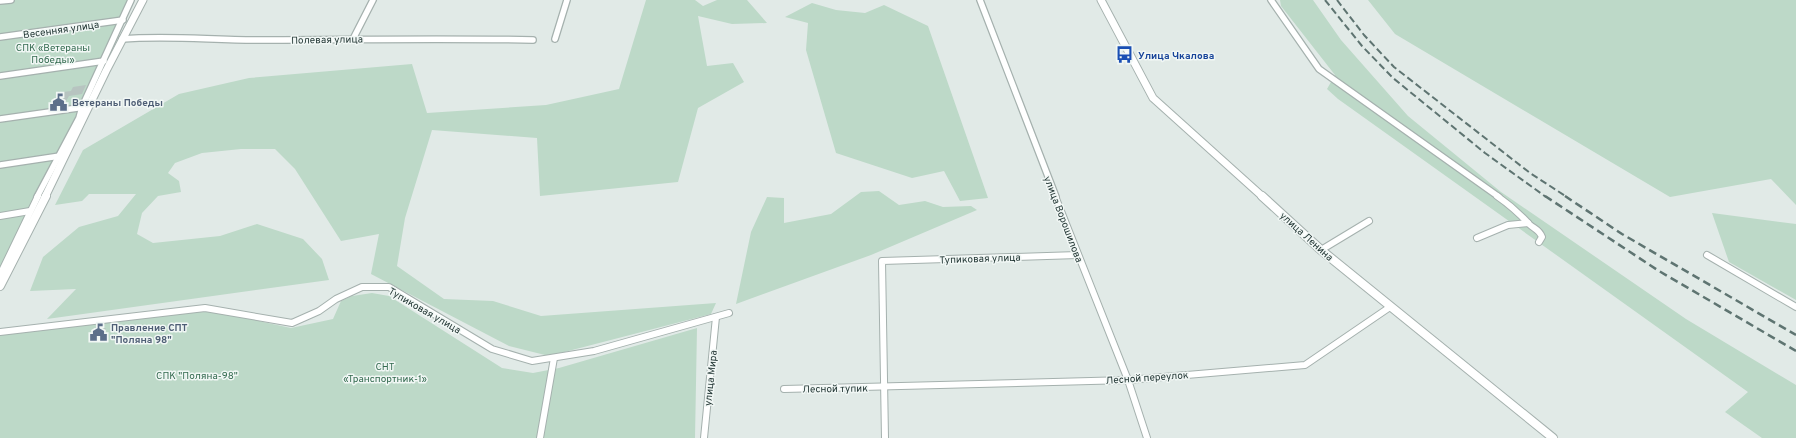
<svg xmlns="http://www.w3.org/2000/svg" width="1796" height="438" viewBox="0 0 1796 438" font-family="Overpass,sans-serif">
	<style>
		.green { fill: #bdd9c8 }
		.building { fill: #b7c4c0 }
		.lines { fill: none; stroke-linecap: round; stroke-linejoin: round }
		.minor-far1-casing { stroke: #a5b1ae; stroke-width: 8 }
		.minor-casing { stroke: #a5b1ae; stroke-width: 8 }
		.tertiary-far1-casing { stroke: #a5b1ae; stroke-width: 9 }
		.tertiary-casing { stroke: #a5b1ae; stroke-width: 10 }
		.minor-far1 { stroke: #fff; stroke-width: 5.5 }
		.minor { stroke: #fff; stroke-width: 6 }
		.tertiary-far1 { stroke: #fff; stroke-width: 7 }
		.tertiary { stroke: #fff; stroke-width: 8 }
		.rail-far1 { stroke: #5e7471; stroke-width: 2; stroke-dasharray: 7 3.5; stroke-linecap: butt }
		.rail { stroke: #5e7471; stroke-width: 2.5; stroke-dasharray: 8 4.5; stroke-linecap: butt }
		.labels { text-anchor: middle; stroke-width: 3; stroke-linejoin: round; paint-order: stroke }
		.street-label { font-size: 10px; fill: #243836; stroke: #f1f7f5 }
		.park-label { font-size: 10px; fill: #336a4f; stroke: #f1f7f5 }
		.transit-label { font-size: 10px; font-weight: bold; fill: #164399; stroke: #f1f7f5; text-anchor: start }
		.service-label { font-size: 10px; font-weight: bold; fill: #4e5e75; stroke: #f1f7f5; text-anchor: start }
	</style>
	<rect width="100%" height="100%" fill="#e1eae7"/>
	<g class="green">
		<path d="M 0,0 L 134,0 L 93,91 L 0,270 Z"/>
		<path d="M 646,0 L 695,0 L 703,6 L 717,0 L 747,0 L 767,23 L 732,24 L 698,16 L 707,66 L 733,63 L 744,82 L 698,108 L 678,182 L 540,196 L 537,138 L 432,130 L 405,218 L 397,266 L 444,299 L 493,301 L 541,316 L 716,303 L 711,314 L 549,356 L 509,346 L 371,274 L 379,234 L 341,241 L 295,169 L 275,149 L 241,149 L 202,153 L 175,163 L 168,173 L 179,181 L 181,192 L 158,196 L 142,213 L 137,234 L 153,243 L 220,236 L 257,224 L 303,239 L 322,259 L 329,280 L 47,319 L 76,289 L 30,291 L 43,257 L 79,227 L 118,216 L 136,194 L 89,194 L 82,201 L 55,205 L 83,150 L 179,94 L 249,78 L 412,64 L 427,113 L 546,105 L 619,89 Z"/>
		<path d="M 1280,0 L 1313,0 L 1341,40 L 1408,116 L 1501,192 L 1686,319 L 1796,385 L 1796,438 L 1762,438 L 1725,412 L 1748,392 L 1338,99 L 1327,89 L 1335,75 L 1281,6 Z"/>
		<path d="M 1368,0 L 1796,0 L 1796,205 L 1771,179 L 1670,197 L 1395,34 Z"/>
		<path d="M 812,3 L 836,10 L 865,13 L 884,5 L 928,26 L 988,198 L 960,201 L 944,171 L 912,178 L 836,153 L 806,50 L 808,23 L 785,17 Z"/>
		<path d="M 879,191 L 899,205 L 925,201 L 943,207 L 971,206 L 977,210 L 871,255 L 736,304 L 751,232 L 767,197 L 784,198 L 784,223 L 831,214 L 861,192 Z"/>
		<path d="M 1712,213 L 1796,224 L 1796,300 L 1729,262 Z"/>
		<path d="M 372,293 L 389,296 L 502,368 L 533,373 L 559,368 L 697,328 L 695,438 L 0,438 L 0,335 L 194,311 L 234,313 L 263,322 L 291,328 L 333,319 L 341,301 L 352,296 Z"/>
	</g>
	<g class="building">
		<path d="M 86,85 L 82,94 L 69,96 L 63,106 L 56,107 L 63,92 L 71,91 L 73,87 Z"/>
		<path d="M 106,328 L 102,337 L 90,339 L 93,330 Z"/>
	</g>
	<g class="lines">
		<defs>
			<g id="minor-far1">
				<path d="M 980,0 L 1056,197"/>
				<path d="M 1271,0 L 1319,69 L 1499,197"/>
				<path d="M 0,1 L 11,0"/>
				<path d="M 0,37 L 123,20"/>
				<path d="M 122,39 C 166,35 210,40 255,40 C 348,40 440,38 533,40"/>
				<path d="M 353,39 L 373,0"/>
				<path d="M 555,39 L 567,0"/>
				<path d="M 0,76 L 104,61"/>
				<path d="M 0,119 L 85,107"/>
				<path d="M 0,165 L 60,156"/>
				<path d="M 37,197 L 79,118 L 82,107 L 131,0"/>
			</g>
			<g id="minor">
				<path d="M 1055,196 L 1128,380 L 1147,438"/>
				<path d="M 1497,196 C 1510,205 1519,213 1529,224 C 1534,229 1539,229 1542,237 L 1539,242"/>
				<path d="M 0,216 L 30,211"/>
				<path d="M 1477,238 L 1508,225 L 1528,223"/>
				<path d="M 1321,250 L 1369,221"/>
				<path d="M 1707,255 L 1796,307"/>
				<path d="M 0,275 L 38,196"/>
				<path d="M 0,332 L 205,308 L 292,323 L 319,311 L 336,299 L 362,287 L 389,287 L 492,349 L 532,361 L 594,351 L 729,313"/>
				<path d="M 784,389 L 1128,380 L 1305,365 L 1390,307"/>
				<path d="M 540,438 L 554,358"/>
				<path d="M 704,438 L 716,317"/>
				<path d="M 885,438 L 882,261 L 1078,255"/>
			</g>
			<g id="tertiary-far1">
				<path d="M 1101,0 L 1153,98 L 1263,197"/>
				<path d="M 45,197 L 106,71 L 143,0"/>
			</g>
			<g id="tertiary">
				<path d="M 1262,196 L 1321,250 L 1553,438"/>
				<path d="M 0,286 L 46,196"/>
			</g>
		</defs>
		<use href="#minor-far1" class="minor-far1-casing"/>
		<use href="#minor" class="minor-casing"/>
		<use href="#tertiary-far1" class="tertiary-far1-casing"/>
		<use href="#tertiary" class="tertiary-casing"/>
		<use href="#minor-far1" class="minor-far1"/>
		<use href="#minor" class="minor"/>
		<use href="#tertiary-far1" class="tertiary-far1"/>
		<use href="#tertiary" class="tertiary"/>
		<g class="rail-far1">
			<path d="M 1325,0 L 1362,46 L 1393,78 L 1485,153 L 1546,197"/>
			<path d="M 1337,0 L 1364,35 L 1394,67 L 1530,173 L 1567,197"/>
		</g>
		<g class="rail">
			<path d="M 1545,196 L 1659,271 L 1796,351"/>
			<path d="M 1565,196 L 1622,234 L 1796,335"/>
		</g>
	</g>
	<defs>
		<symbol id="bus-bare" viewBox="-9 -9 18 18"><path d="M-5-6H5V4H4V6H2V4H-2V6H-4V4H-5ZM-3.5-4V0h7V-4ZM-3.5 1.2v1.5H-2V1.2ZM2 1.2v1.5H3.5V1.2Z" fill="#1a4fb4" stroke="#f1f7f5" stroke-width="2.5" paint-order="stroke"/></symbol>
		<symbol id="civic-bare" viewBox="-9 -9 18 18"><path d="M-.6-6.5H3V-4.5H.6V-3L4-1V1h2V6H-6V1h2V-1L-.6-3ZM-1.2 2.5V6h2.4V2.5Z" fill="#5c6f8a" stroke="#f1f7f5" stroke-width="2.5" paint-order="stroke"/></symbol>
	</defs>
	<g fill-rule="evenodd">
		<use href="#bus-bare" x="1112" y="42" width="25" height="25"/>
		<use href="#civic-bare" x="46" y="90" width="25" height="25"/>
		<use href="#civic-bare" x="86" y="320" width="25" height="25"/>
	</g>
	<g class="labels">
		<g class="street-label">
			<text transform="translate(61 29) rotate(-8)" y="4">Весенняя улица</text>
			<text transform="translate(327 39) rotate(-1)" y="4">Полевая улица</text>
			<text transform="translate(1064 219) rotate(69)" y="4">улица Ворошилова</text>
			<text transform="translate(1307 236) rotate(42)" y="4">улица Ленина</text>
			<text transform="translate(980 258) rotate(-2)" y="4">Тупиковая улица</text>
			<text transform="translate(425 310) rotate(30)" y="4">Тупиковая улица</text>
			<text transform="translate(1147 377) rotate(-4)" y="4">Лесной переулок</text>
			<text transform="translate(710 378) rotate(-84)" y="4">улица Мира</text>
			<text transform="translate(835 388) rotate(-1)" y="4">Лесной тупик</text>
		</g>
		<g class="park-label">
			<text x="53" y="51">СПК «Ветераны<tspan x="53" dy="12">Победы»</tspan></text>
			<text x="385" y="370">СНТ<tspan x="385" dy="12">«Транспортник-1»</tspan></text>
			<text x="197" y="379">СПК "Поляна-98"</text>
		</g>
		<g class="transit-label">
			<text x="1138" y="59">Улица Чкалова</text>
		</g>
		<g class="service-label">
			<text x="72" y="106">Ветераны Победы</text>
			<text x="111" y="331">Правление СПТ<tspan x="111" dy="12">"Поляна 98"</tspan></text>
		</g>
	</g>
</svg>
